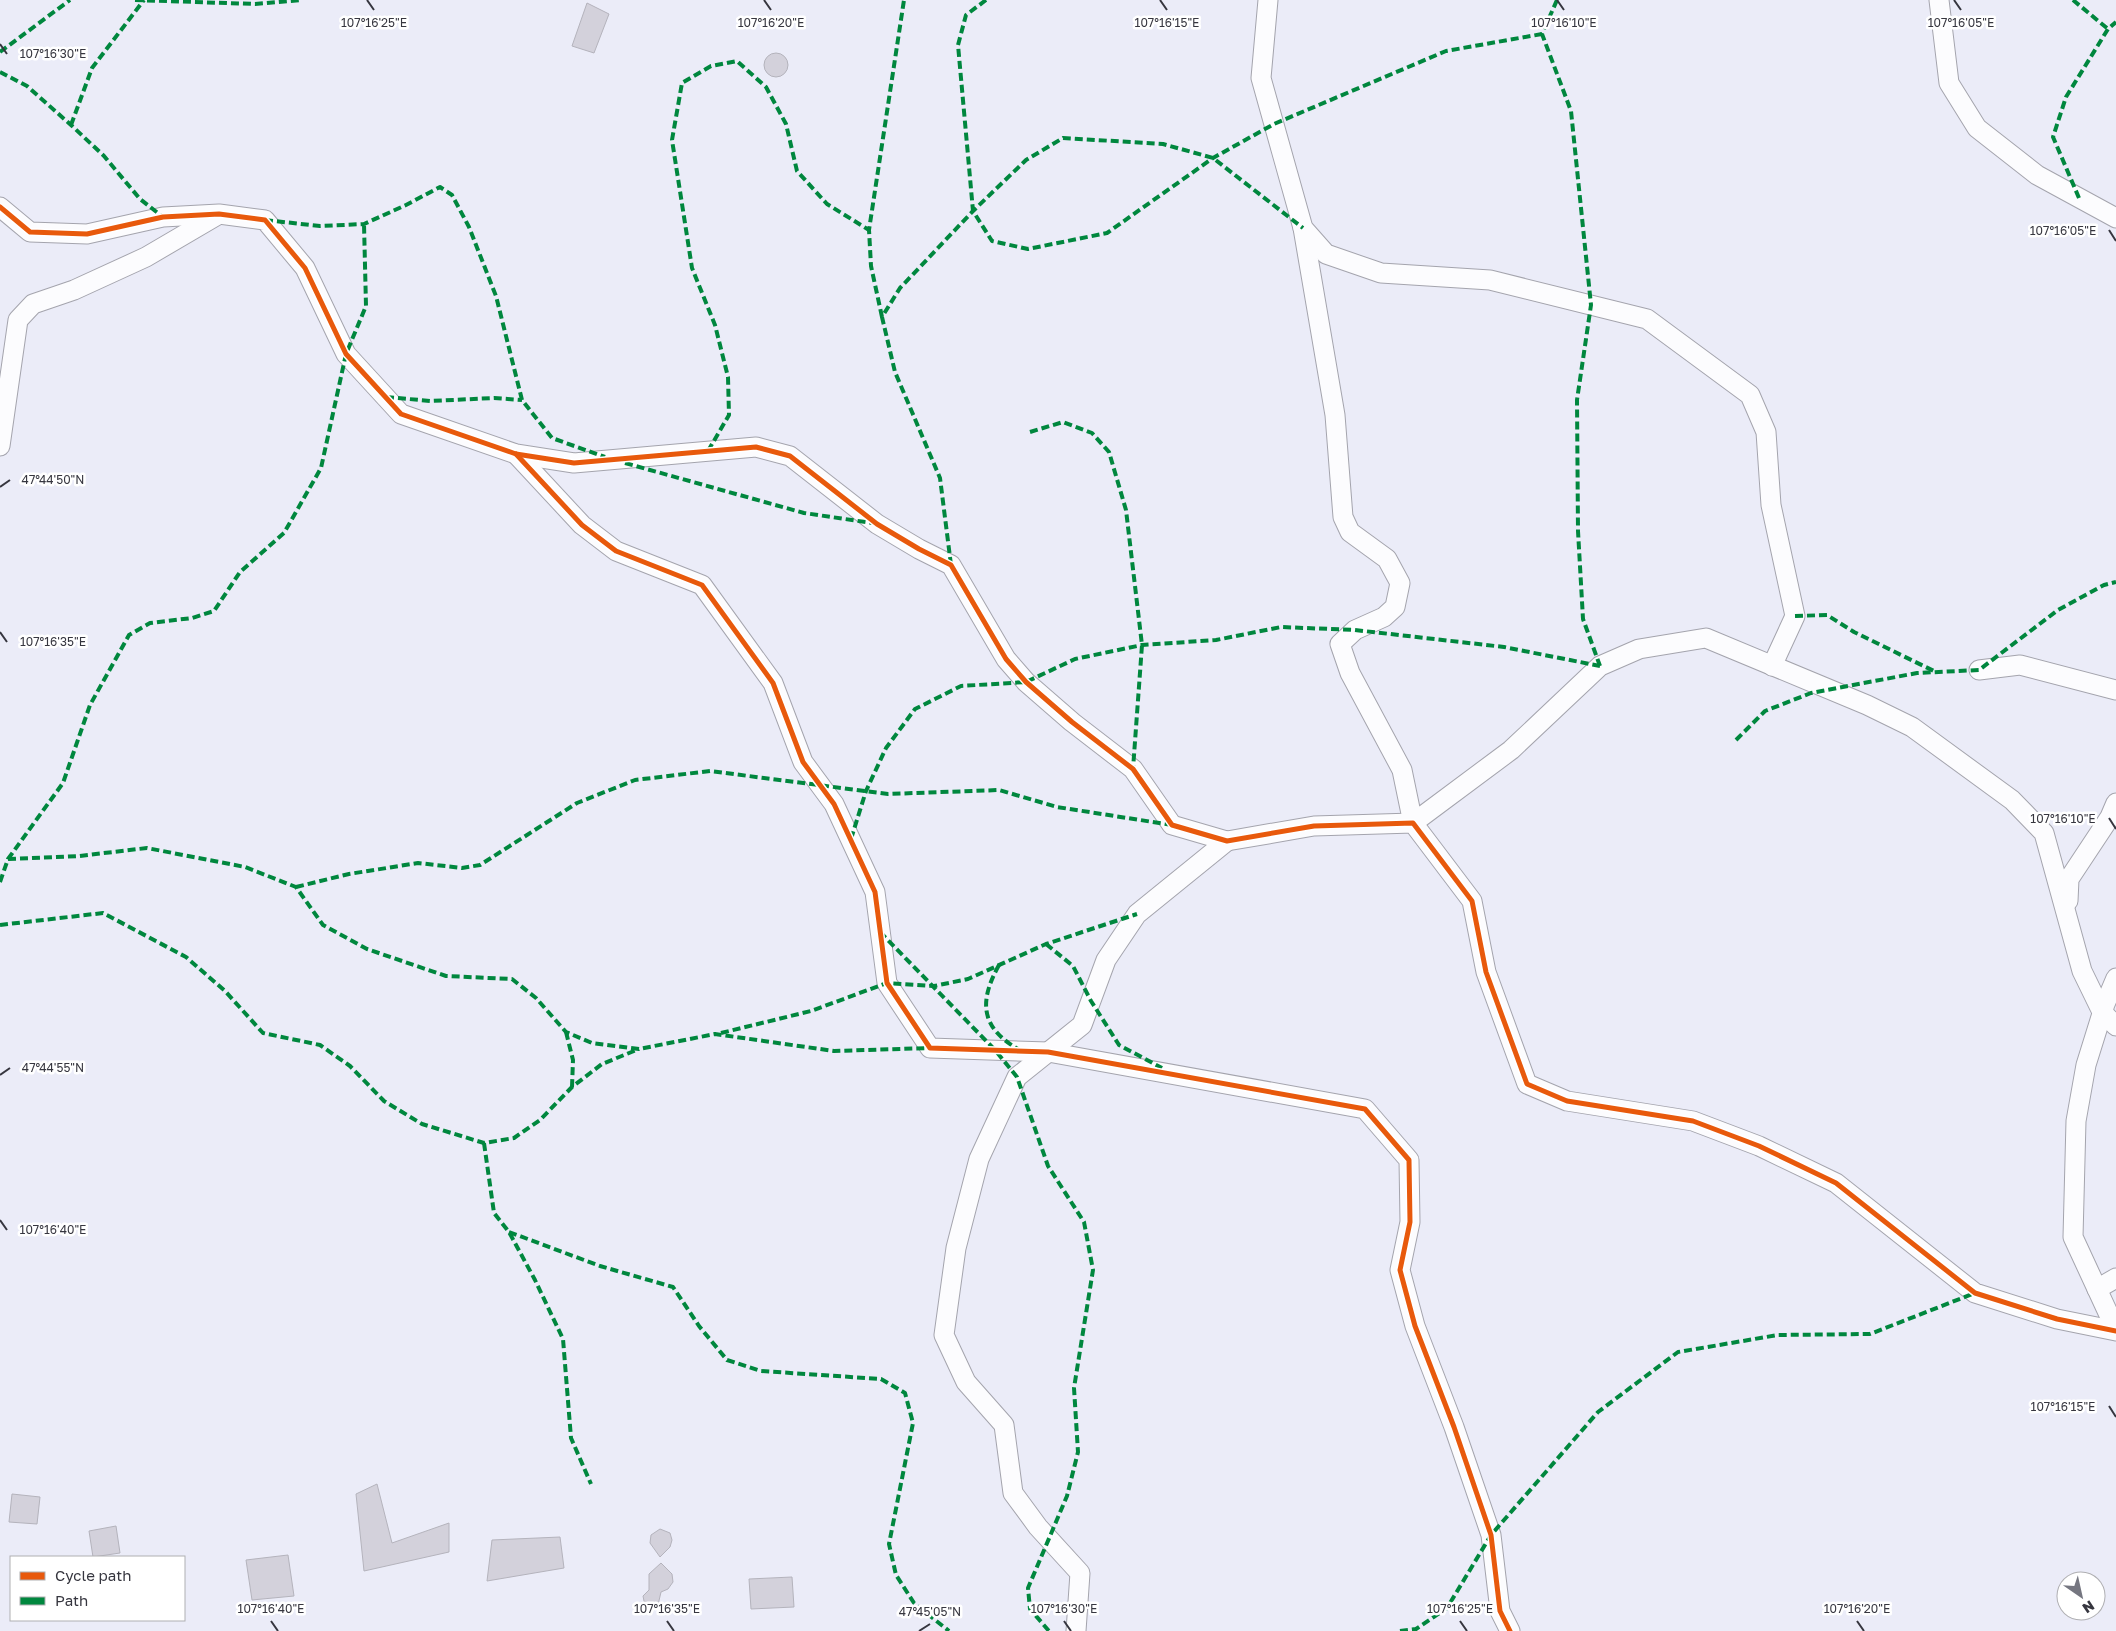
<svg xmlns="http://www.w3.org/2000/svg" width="2116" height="1631" viewBox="0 0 2116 1631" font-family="'Golos Text',sans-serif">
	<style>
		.building { fill: #d3d1db; stroke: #b4b3bc }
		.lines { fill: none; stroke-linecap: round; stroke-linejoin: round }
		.minor-casing { stroke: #a4a4ad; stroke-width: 21 }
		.minor { stroke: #fcfcfe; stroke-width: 19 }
		.quiet { stroke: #00873e; stroke-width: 4; stroke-dasharray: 8 4; stroke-linecap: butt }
		.cycleway-casing { stroke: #fff; stroke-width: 8 }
		.cycleway { stroke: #e8590c; stroke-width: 5 }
		.ticks { fill: none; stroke: #36363f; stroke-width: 2 }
		.ticks-label { font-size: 12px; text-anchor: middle; fill: #36363f; stroke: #fff; stroke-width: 5; stroke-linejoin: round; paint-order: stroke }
	</style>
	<rect width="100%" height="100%" fill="#ebecf8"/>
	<g class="building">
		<path d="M 587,3 L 609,14 L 594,53 L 572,46 Z"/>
		<circle cx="776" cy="65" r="12"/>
		<path d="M 377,1484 L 392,1543 L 449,1523 L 449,1552 L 364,1571 L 356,1494 Z"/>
		<path d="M 12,1494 L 40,1497 L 37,1524 L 9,1522 Z"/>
		<path d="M 116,1526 L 120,1553 L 93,1557 L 89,1531 Z"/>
		<path d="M 660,1529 L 670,1533 L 672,1540 L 670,1547 L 660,1557 L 650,1543 L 651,1535 Z"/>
		<path d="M 560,1537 L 564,1568 L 487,1581 L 492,1540 Z"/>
		<path d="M 288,1555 L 294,1596 L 252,1600 L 246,1560 Z"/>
		<path d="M 661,1563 L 672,1574 L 673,1582 L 668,1589 L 661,1592 L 658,1605 L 651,1608 L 645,1606 L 643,1596 L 649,1590 L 649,1574 Z"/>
		<path d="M 792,1577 L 794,1607 L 751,1609 L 749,1579 Z"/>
	</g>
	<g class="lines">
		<defs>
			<g id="minor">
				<path d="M 1268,0 L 1261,78 L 1303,228 L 1326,254 L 1381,273 L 1490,280 L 1647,319 L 1750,395 L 1766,432 L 1771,505 L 1795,616 L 1772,666"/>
				<path d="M 1939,0 L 1949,83 L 1977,128 L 2037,175 L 2116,218"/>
				<path d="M 0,207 L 30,232 L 87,234 L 163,217 L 219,214 L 265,220 L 305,268 L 346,354 L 401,414 L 516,454 L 574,463 L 756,447 L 790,456 L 877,524 L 919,549 L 951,565 L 1006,659 L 1026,682 L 1072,722 L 1133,769 L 1172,825 L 1227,841 L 1314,826 L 1413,823 L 1472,901 L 1486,972 L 1527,1084 L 1567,1101 L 1693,1121 L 1759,1146 L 1836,1183 L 1975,1293 L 2057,1319 L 2116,1331"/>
				<path d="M 1303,228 L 1335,415 L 1343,517 L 1350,532 L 1387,559 L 1400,583 L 1395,607 L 1384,617 L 1355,630 L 1340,644 L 1350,673 L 1402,770 L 1413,823 L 1511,750 L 1600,666 L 1639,649 L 1706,638 L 1867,705 L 1912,727 L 2012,800 L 2044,833 L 2082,971 L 2102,1012 L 2116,1026"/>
				<path d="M 0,446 L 18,320 L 33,304 L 74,290 L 146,257 L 216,216"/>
				<path d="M 516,454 L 582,525 L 616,551 L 702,585 L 773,683 L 803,762 L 834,804 L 875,892 L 887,983 L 930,1048 L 1048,1052 L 1365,1109 L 1409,1160 L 1410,1222 L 1400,1270 L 1415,1326 L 1454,1427 L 1491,1535 L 1500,1611 L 1510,1631"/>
				<path d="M 1979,670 L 2020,665 L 2116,690"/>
				<path d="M 2068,901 L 2069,879 L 2110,817 L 2116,803"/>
				<path d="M 2116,978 L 2105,1004 L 2086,1065 L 2076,1121 L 2073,1237 L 2116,1330"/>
				<path d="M 2097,1289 L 2116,1278"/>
				<path d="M 1076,1631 L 1080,1573 L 1038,1527 L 1013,1493 L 1004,1425 L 966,1382 L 944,1335 L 956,1248 L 979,1159 L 1017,1077 L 1082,1025 L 1106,960 L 1137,914 L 1227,841"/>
			</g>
		</defs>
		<use href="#minor" class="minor-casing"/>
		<use href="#minor" class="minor"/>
		<g class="quiet">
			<path d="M 135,0 L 255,4 L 301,0"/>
			<path d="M 986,0 L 966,15 L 958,45 L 973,211 L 992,241 L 1028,249 L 1107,233 L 1213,158 L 1274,124 L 1446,51 L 1542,34"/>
			<path d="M 1557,0 L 1542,34 L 1571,111 L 1591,305 L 1577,400 L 1578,531 L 1583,619 L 1600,666"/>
			<path d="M 2073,0 L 2108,29"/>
			<path d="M 0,52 L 70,0"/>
			<path d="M 0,72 L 27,86 L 71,125 L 104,156 L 140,199 L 163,217"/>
			<path d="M 71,125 L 92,68 L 144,0"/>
			<path d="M 2079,198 L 2053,137 L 2066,97 L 2108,29 L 2116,22"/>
			<path d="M 265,220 L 320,226 L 364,224 L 406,205 L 440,187 L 452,195 L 469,227 L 496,296 L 522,400 L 552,438 L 605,457"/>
			<path d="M 882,317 L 871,266 L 869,230 L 904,0"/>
			<path d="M 386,397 L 431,401 L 494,398 L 522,400"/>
			<path d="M 1030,432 L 1063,422 L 1092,433 L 1109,452 L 1126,510 L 1142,645 L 1133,769"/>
			<path d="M 708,451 L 729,415 L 728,377 L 715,325 L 692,268 L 672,140 L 682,83 L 711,66 L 737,61 L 766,87 L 786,124 L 797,171 L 827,204 L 869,230"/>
			<path d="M 625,463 L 804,513 L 872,523"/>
			<path d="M 951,565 L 940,478 L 895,372 L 882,317 L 900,288 L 973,211 L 1026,160 L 1063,138 L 1163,144 L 1213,158 L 1303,228"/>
			<path d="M 1795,616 L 1827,615 L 1854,632 L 1936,672"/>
			<path d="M 1736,740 L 1765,711 L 1811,693 L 1917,673 L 1979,670 L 2058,610 L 2104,585 L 2116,582"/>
			<path d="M 851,839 L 866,791 L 886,748 L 915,709 L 961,686 L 1026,682 L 1075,659 L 1142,645 L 1216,640 L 1281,627 L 1355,630 L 1504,647 L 1600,666"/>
			<path d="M 8,859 L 79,856 L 147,848 L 245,867 L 296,887 L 323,925 L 367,949 L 446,976 L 512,979 L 536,998 L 566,1032 L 592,1043 L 639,1049 L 715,1034 L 834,1051 L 930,1048"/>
			<path d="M 0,882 L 8,859 L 63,783 L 90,705 L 129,635 L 150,623 L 192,618 L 214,611 L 240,572 L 284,533 L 321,468 L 346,354 L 366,306 L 364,224"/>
			<path d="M 296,887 L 349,874 L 418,863 L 462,868 L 480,865 L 577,803 L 635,780 L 710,771 L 888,794 L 999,790 L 1057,807 L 1172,825"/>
			<path d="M 0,925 L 103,913 L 186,957 L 225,991 L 263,1033 L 320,1045 L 350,1066 L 384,1101 L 422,1124 L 484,1143 L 514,1138 L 540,1120 L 572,1087 L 602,1064 L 639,1049"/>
			<path d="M 880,932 L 995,1050 L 1017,1077 L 1048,1166 L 1084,1222 L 1093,1270 L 1074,1388 L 1078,1452 L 1067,1496 L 1028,1588 L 1030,1609 L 1049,1631"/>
			<path d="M 1046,944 L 1073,966 L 1091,1001 L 1119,1045 L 1162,1068"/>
			<path d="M 999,965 C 979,1001 980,1027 1018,1049"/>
			<path d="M 566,1032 L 573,1060 L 572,1087"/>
			<path d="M 721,1033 L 811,1011 L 887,983 L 934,986 L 968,979 L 1046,944 L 1137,914"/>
			<path d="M 484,1143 L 494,1213 L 509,1232 L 535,1280 L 563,1339 L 571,1438 L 591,1484"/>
			<path d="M 509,1232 L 600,1266 L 673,1287 L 699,1326 L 727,1360 L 761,1371 L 881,1379 L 905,1393 L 913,1423 L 889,1544 L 896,1575 L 914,1603 L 949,1631"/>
			<path d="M 1400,1631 L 1416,1629 L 1447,1608 L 1491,1535 L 1598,1412 L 1678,1352 L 1778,1335 L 1870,1334 L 1975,1293"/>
		</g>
		<defs>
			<g id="cycleway">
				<path d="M 0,207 L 30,232 L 87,234 L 163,217 L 219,214 L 265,220 L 305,268 L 346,354 L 401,414 L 516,454 L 574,463 L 756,447 L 790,456 L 877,524 L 919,549 L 951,565 L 1006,659 L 1026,682 L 1072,722 L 1133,769 L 1172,825 L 1227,841 L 1314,826 L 1413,823 L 1472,901 L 1486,972 L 1527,1084 L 1567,1101 L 1693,1121 L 1759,1146 L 1836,1183 L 1975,1293 L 2057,1319 L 2116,1331"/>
				<path d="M 516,454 L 582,525 L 616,551 L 702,585 L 773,683 L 803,762 L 834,804 L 875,892 L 887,983 L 930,1048 L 1048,1052 L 1365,1109 L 1409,1160 L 1410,1222 L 1400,1270 L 1415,1326 L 1454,1427 L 1491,1535 L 1500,1611 L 1510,1631"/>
			</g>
		</defs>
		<use href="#cycleway" class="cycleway-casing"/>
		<use href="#cycleway" class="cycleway"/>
	</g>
	<path class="ticks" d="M 367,0 L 374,10M 764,0 L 771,10M 1160,0 L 1167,10M 1557,0 L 1564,10M 1954,0 L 1961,10M 0,44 L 7,54M 2109,230 L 2116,241M 0,487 L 10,480M 0,632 L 7,642M 2109,818 L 2116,829M 0,1075 L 10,1068M 0,1220 L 7,1230M 2109,1406 L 2116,1417M 271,1621 L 278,1631M 667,1621 L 674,1631M 1064,1621 L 1071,1631M 1460,1621 L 1467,1631M 1857,1621 L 1864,1631M 919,1631 L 930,1624"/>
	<g class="ticks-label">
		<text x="374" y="27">107°16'25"E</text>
		<text x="1167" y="27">107°16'15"E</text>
		<text x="1564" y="27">107°16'10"E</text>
		<text x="771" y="27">107°16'20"E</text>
		<text x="1961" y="27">107°16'05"E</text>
		<text x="53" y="58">107°16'30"E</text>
		<text x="2063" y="235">107°16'05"E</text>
		<text x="53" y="484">47°44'50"N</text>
		<text x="53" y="646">107°16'35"E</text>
		<text x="2063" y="823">107°16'10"E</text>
		<text x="53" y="1072">47°44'55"N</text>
		<text x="53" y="1234">107°16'40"E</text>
		<text x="2063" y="1411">107°16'15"E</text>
		<text x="271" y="1613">107°16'40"E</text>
		<text x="667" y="1613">107°16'35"E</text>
		<text x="1064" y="1613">107°16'30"E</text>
		<text x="1460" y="1613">107°16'25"E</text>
		<text x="1857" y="1613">107°16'20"E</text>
		<text x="930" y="1616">47°45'05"N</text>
	</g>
	<rect x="10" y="1556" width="175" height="65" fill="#ffffff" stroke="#afafb2"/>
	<rect x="20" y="1572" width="25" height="8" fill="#e8590c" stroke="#afafb2"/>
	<text x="55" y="1581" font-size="15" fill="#36363f">Cycle path</text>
	<rect x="20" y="1597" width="25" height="8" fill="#00873e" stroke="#afafb2"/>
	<text x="55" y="1606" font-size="15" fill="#36363f">Path</text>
	<g transform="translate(2081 1596) rotate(146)"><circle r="24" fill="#ffffff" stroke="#afafb2"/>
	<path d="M0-4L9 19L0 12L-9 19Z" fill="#757680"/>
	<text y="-8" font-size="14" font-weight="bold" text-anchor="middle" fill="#36363f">N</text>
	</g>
</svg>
